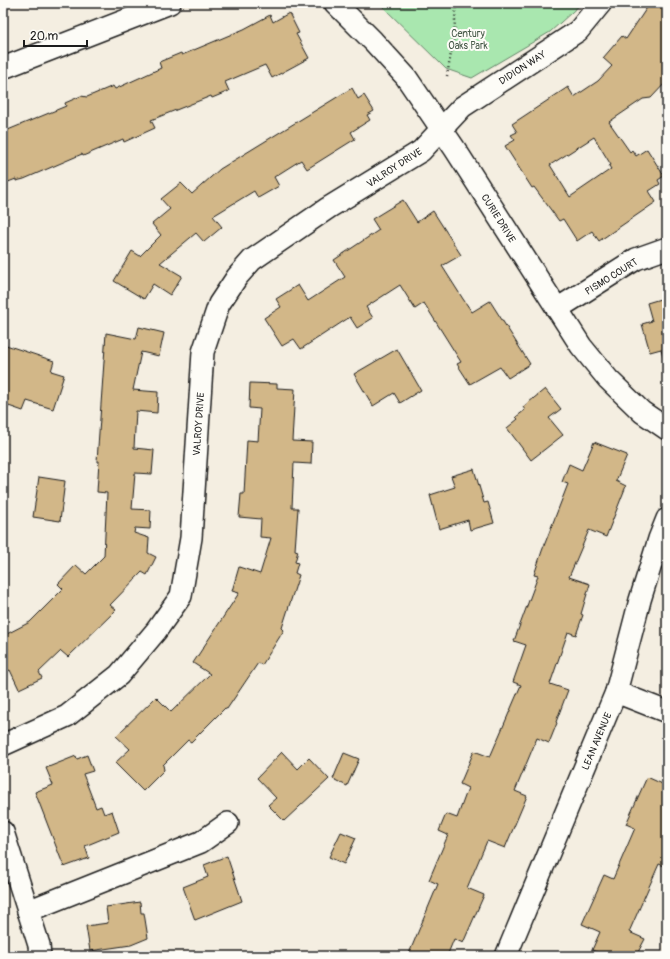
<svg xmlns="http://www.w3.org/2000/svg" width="670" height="959" viewBox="0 0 670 959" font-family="Pangolin,sans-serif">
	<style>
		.green { fill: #a9e7af; stroke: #628266 }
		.building { fill: #d2b788; stroke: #1c1c1c; fill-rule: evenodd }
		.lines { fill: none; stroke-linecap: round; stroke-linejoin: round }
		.minor-casing { stroke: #1c1c1c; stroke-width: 24 }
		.path { stroke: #1c1c1c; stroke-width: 2.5; stroke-dasharray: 1 3; stroke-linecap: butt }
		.minor { stroke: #fdfcf7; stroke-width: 21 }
		.labels { text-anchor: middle; stroke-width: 4; stroke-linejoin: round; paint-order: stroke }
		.park-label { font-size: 10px; fill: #465948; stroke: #fdfcf7 }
		.street-label { font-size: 10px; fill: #1c1c1c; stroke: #fdfcf7 }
	</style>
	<rect width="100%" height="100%" fill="#f4eee1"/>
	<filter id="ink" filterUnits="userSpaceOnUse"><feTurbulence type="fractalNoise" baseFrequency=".025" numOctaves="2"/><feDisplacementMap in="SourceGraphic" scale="8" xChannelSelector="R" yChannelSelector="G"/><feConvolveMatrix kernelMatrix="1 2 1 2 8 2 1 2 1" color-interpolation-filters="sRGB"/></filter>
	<g filter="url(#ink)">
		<path class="green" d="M 379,3 L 582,3 L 550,32 L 472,78 L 446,69 Z"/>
		<g class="building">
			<path d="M 650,3 L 667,3 L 667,81 L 651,98 L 643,99 L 609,122 L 630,152 L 632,150 L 636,156 L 647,149 L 664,176 L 658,180 L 660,184 L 649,191 L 656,202 L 599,241 L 592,231 L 577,241 L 563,219 L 559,221 L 534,187 L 532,188 L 505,146 L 515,140 L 511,135 L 517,132 L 512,124 L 568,87 L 574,97 L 598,81 L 612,66 L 603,58 L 622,36 L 626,39 ZM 594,137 L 611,165 L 609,166 L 611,169 L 570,197 L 550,165 Z"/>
			<path d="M 289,13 L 299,33 L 296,34 L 309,58 L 272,78 L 265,65 L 225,82 L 229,91 L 212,98 L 211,96 L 151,120 L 155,128 L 124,142 L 123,139 L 83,156 L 82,154 L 24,179 L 16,181 L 16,179 L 3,184 L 3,132 L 66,106 L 65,103 L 81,96 L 87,97 L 113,86 L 115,89 L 161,68 L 159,62 L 181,53 L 182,55 L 244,29 L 270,15 L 273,22 Z"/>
			<path d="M 352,88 L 358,99 L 364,95 L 374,111 L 367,115 L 370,120 L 351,132 L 355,139 L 307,169 L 301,160 L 274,177 L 279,186 L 258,198 L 254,191 L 213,216 L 222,227 L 204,242 L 196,233 L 160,263 L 182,276 L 170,295 L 153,284 L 144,299 L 114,281 L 132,251 L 140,256 L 161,235 L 152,224 L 170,209 L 161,199 L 181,183 L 192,194 L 220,169 Z"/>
			<path d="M 403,200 L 417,222 L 433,211 L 461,255 L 442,266 L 463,299 L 472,312 L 490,301 L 530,364 L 508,378 L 500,367 L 470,384 L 457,364 L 461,362 L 424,303 L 415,309 L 400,285 L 366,307 L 373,318 L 357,328 L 350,317 L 301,349 L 294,339 L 282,346 L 264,318 L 281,307 L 276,299 L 298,285 L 308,301 L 345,277 L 334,260 L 379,230 L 372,219 Z"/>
			<path d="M 667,297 L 667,355 L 663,356 L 661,349 L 650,352 L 642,324 L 652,321 L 647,303 Z"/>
			<path d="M 139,327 L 164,333 L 159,356 L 141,352 L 133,390 L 158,392 L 157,413 L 136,411 L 134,448 L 154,450 L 152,474 L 135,473 L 132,509 L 151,510 L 150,529 L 135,528 L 134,533 L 149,538 L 148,553 L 156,557 L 147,575 L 142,572 L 110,605 L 116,610 L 68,657 L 61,651 L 39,672 L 42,678 L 19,689 L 10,670 L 3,673 L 3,636 L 30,622 L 63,589 L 58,584 L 76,565 L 86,574 L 104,556 L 107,493 L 97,492 L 99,461 L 97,461 L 106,333 L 136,339 Z"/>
			<path d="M 3,344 L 54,361 L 51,371 L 64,375 L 53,409 L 27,401 L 23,411 L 3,404 Z"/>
			<path d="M 397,349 L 421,390 L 400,403 L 394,393 L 373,406 L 354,374 Z"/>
			<path d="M 250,383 L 277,384 L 277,388 L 295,389 L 292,441 L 312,442 L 311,464 L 294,463 L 292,508 L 298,508 L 295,550 L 298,551 L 295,562 L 298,563 L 295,573 L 299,575 L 282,628 L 284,630 L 262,665 L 258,663 L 227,709 L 225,708 L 191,742 L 188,740 L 163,765 L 164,770 L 143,791 L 115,763 L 130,749 L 116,736 L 156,697 L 171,712 L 210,674 L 193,663 L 239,593 L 232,591 L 239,567 L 260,574 L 271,538 L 260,537 L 261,519 L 239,517 L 241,494 L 244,494 L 247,440 L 258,441 L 260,409 L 249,408 Z"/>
			<path d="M 545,389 L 561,409 L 549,418 L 563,435 L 531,460 L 507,428 L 518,419 L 516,417 L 525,410 L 523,407 Z"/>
			<path d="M 594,442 L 627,455 L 616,481 L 626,486 L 606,537 L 589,530 L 569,577 L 590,584 L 581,614 L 583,615 L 576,635 L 568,632 L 550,684 L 568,690 L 556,722 L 557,723 L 549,743 L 537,738 L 515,791 L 527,796 L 505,848 L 487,841 L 467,888 L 484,895 L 463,943 L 454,939 L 447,956 L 408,956 L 438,884 L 429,880 L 448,835 L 439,831 L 446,814 L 457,818 L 468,788 L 460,784 L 474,751 L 490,757 L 521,685 L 513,682 L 526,645 L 514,641 L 538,576 L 534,575 L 542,551 L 568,484 L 562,482 L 569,464 L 582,470 Z"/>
			<path d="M 474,469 L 484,503 L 488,502 L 494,523 L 470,530 L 468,520 L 439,529 L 430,495 L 455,487 L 451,476 Z"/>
			<path d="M 39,477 L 65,481 L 60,521 L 33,517 Z"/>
			<path d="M 282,752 L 298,769 L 309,758 L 329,779 L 284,821 L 268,805 L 276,798 L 257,778 Z"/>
			<path d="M 344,753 L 359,759 L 347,786 L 333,779 Z"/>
			<path d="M 87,755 L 93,771 L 83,774 L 96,808 L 101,806 L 104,814 L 112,811 L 119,832 L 85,846 L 89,858 L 64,867 L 35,792 L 53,785 L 46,768 L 76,756 L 77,759 Z"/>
			<path d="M 647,777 L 667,786 L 667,867 L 659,864 L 629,932 L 645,939 L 636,956 L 606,956 L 592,950 L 600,932 L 582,924 L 604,875 L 613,879 L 635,828 L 626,824 Z"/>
			<path d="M 341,832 L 356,838 L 344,864 L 329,857 Z"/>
			<path d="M 227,856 L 242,901 L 195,920 L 183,887 L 208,877 L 204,865 Z"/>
			<path d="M 140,902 L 141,913 L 144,913 L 148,938 L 131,945 L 90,951 L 86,926 L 108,923 L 106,907 Z"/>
		</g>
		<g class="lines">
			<defs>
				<g id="minor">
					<path d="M 335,3 L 373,41 L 406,77 L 455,149 L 581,346 L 608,379 L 642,412 L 667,429"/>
					<path d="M 3,68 L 170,3"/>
					<path d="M 557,309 L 636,259 L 667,248"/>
					<path d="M 616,692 L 667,712"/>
					<path d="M 3,745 L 67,716 L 119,675 L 156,631 L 181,596 L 191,538 L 203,352 L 219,304 L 237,277 L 252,260 L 328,208 L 421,151 L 462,107 L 578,31 L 601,3"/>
					<path d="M 3,832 L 39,945 L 40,956"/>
					<path d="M 28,911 L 201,842 L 228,823"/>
					<path d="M 506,956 L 616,692 L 640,600 L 659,539 L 667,519"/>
				</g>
			</defs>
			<use href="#minor" class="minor-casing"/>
			<path class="path" d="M 447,76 L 454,36 L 456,3"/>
			<use href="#minor" class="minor"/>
		</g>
	</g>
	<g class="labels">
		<g class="park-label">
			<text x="468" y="37">Century<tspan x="468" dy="12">Oaks Park</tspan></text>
		</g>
		<g class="street-label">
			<text transform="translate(522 67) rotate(-33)" y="4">DIDION WAY</text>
			<text transform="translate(394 167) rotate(-33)" y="4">VALROY DRIVE</text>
			<text transform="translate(499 218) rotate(58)" y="4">CURIE DRIVE</text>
			<text transform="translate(611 276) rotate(-32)" y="4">PISMO COURT</text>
			<text transform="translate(198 424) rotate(-86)" y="4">VALROY DRIVE</text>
			<text transform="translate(596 741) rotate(-67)" y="4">LEAN AVENUE</text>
		</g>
	</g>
	<rect width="670" height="959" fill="none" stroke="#fdfcf7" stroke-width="16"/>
	<rect x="8" y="8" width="654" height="943" fill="none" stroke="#1c1c1c" stroke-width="1.5" filter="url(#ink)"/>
	<path d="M24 40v6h63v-6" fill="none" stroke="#1c1c1c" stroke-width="2"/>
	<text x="30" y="40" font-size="12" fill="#1c1c1c" stroke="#fdfcf7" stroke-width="3" paint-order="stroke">20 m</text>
</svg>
